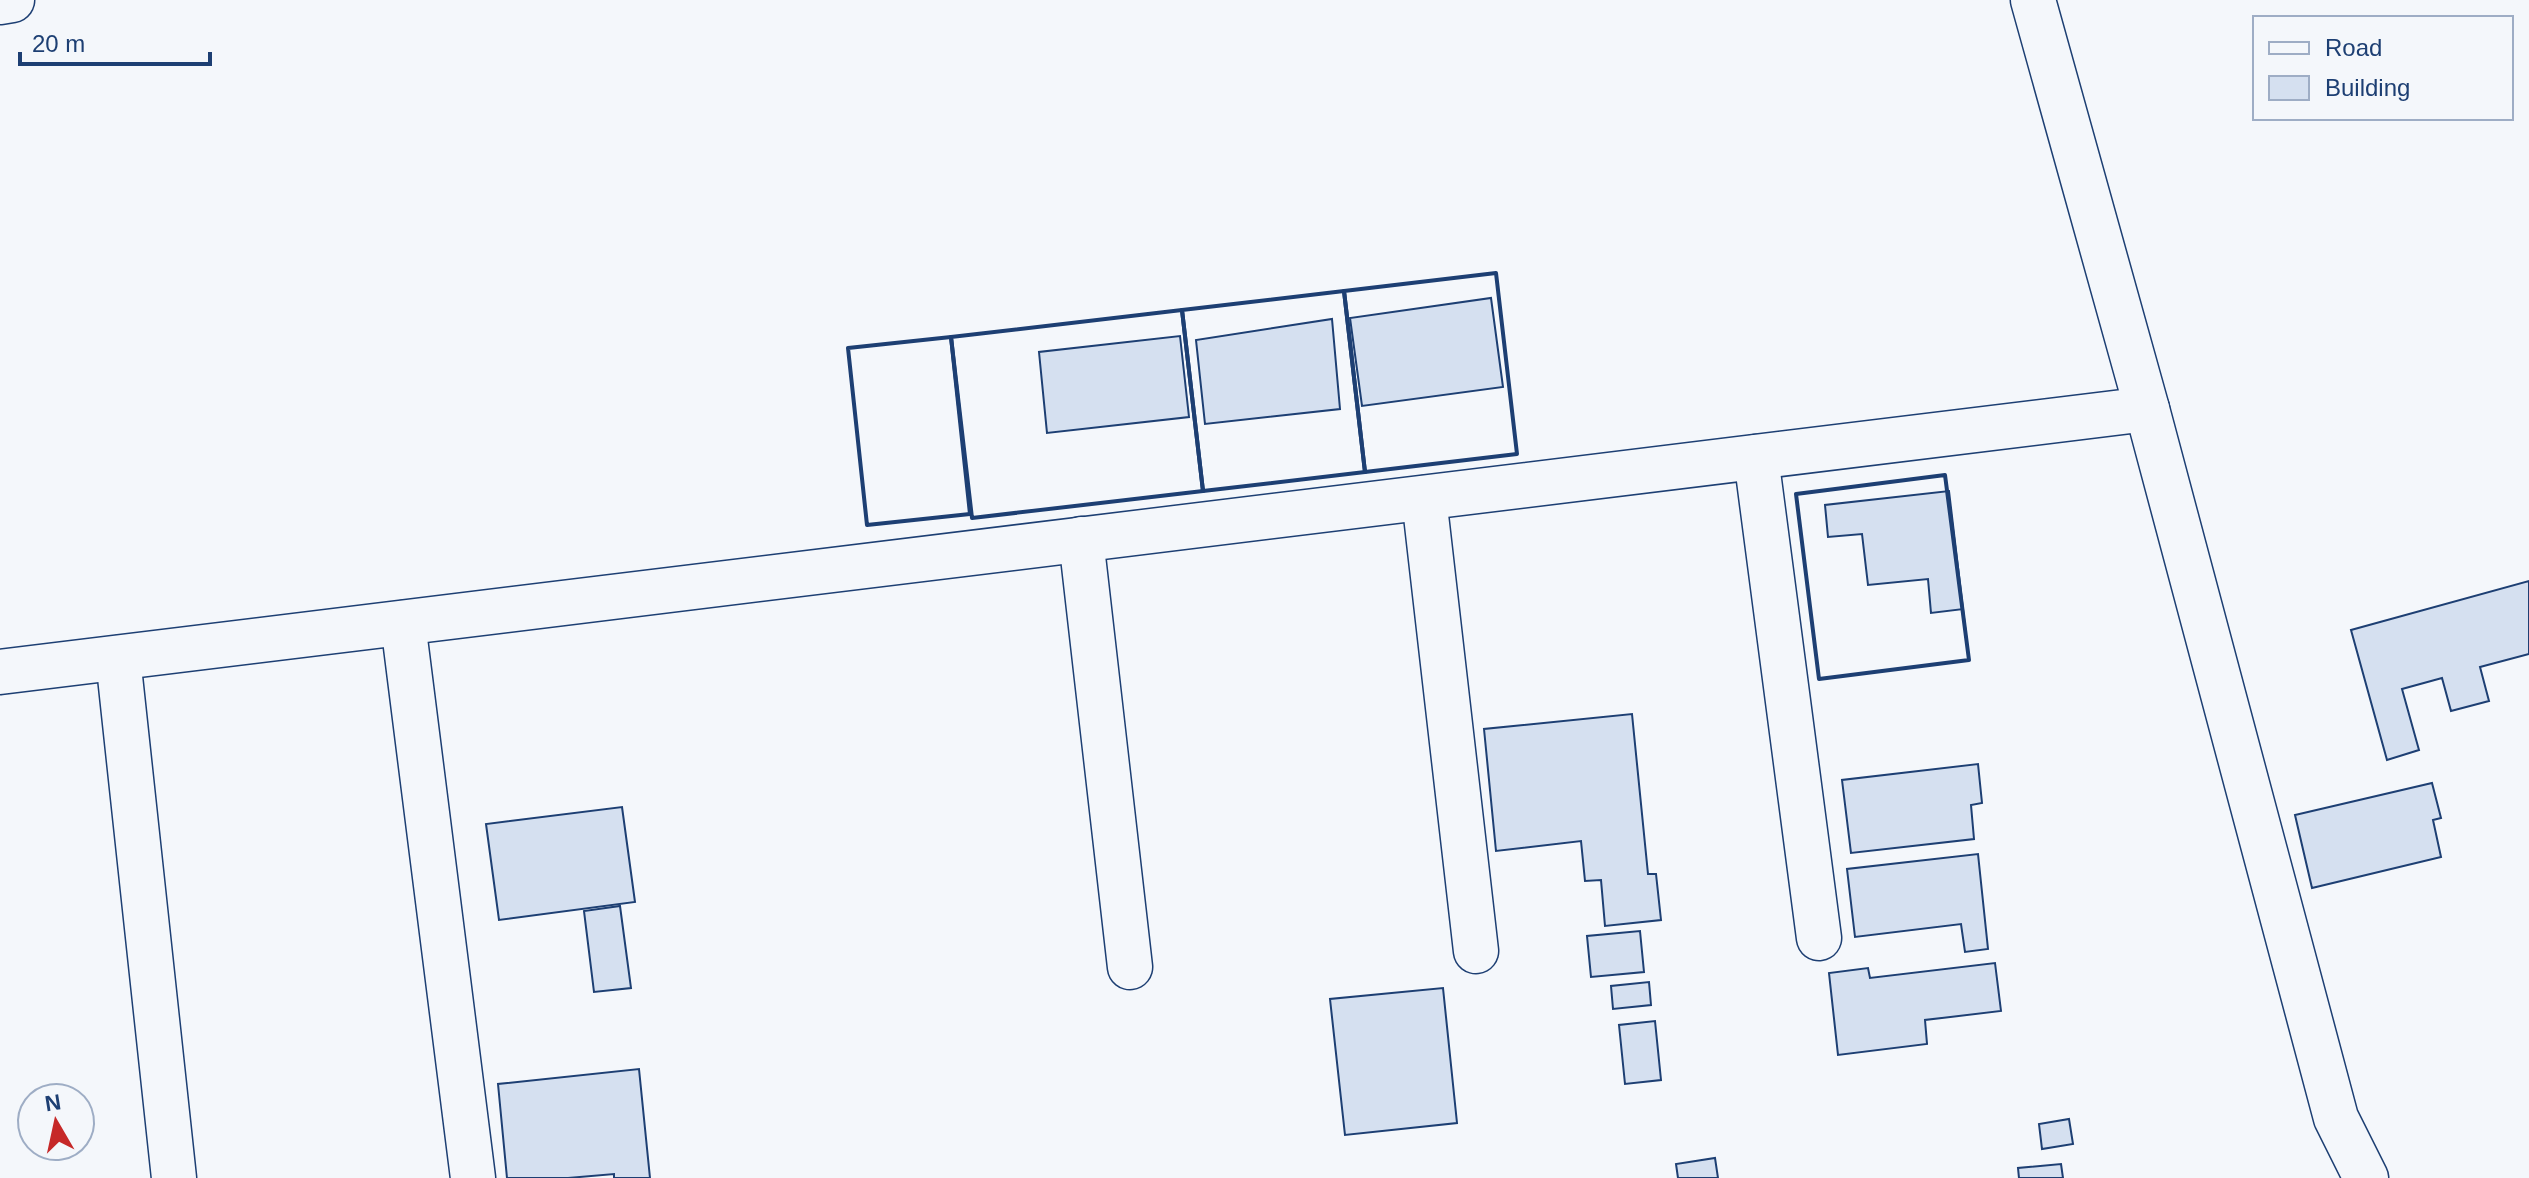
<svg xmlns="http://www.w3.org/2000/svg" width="2529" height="1178" viewBox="0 0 2529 1178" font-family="Helvetica,sans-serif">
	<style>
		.building { fill: #d5e0f0; stroke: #1d3f73; stroke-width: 2 }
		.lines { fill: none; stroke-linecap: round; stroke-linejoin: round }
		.minor-casing { stroke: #1d3f73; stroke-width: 47 }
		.minor { stroke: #f4f7fb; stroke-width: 44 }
		.wall { stroke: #1d3f73; stroke-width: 4 }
	</style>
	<rect width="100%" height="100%" fill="#f4f7fb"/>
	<g class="building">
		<path d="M 1491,298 L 1503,387 L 1362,406 L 1350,318 Z"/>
		<path d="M 1332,319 L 1340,409 L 1205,424 L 1196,340 Z"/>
		<path d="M 1180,336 L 1189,417 L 1047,433 L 1039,352 Z"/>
		<path d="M 1949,491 L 1969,660 L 1963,609 L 1931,613 L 1928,579 L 1868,585 L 1862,534 L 1828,537 L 1825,505 Z"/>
		<path d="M 2529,581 L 2529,654 L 2480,667 L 2489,701 L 2451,711 L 2442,678 L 2402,689 L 2419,750 L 2387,760 L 2351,630 Z"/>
		<path d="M 1632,714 L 1648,874 L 1656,874 L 1661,920 L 1605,926 L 1601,880 L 1585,881 L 1581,841 L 1496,851 L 1484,729 Z"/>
		<path d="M 1978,764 L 1982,803 L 1971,805 L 1974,839 L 1851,853 L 1842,780 Z"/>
		<path d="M 2432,783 L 2441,818 L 2433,820 L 2441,857 L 2312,888 L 2295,815 Z"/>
		<path d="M 622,807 L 635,902 L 499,920 L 486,824 Z"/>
		<path d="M 1978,854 L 1988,949 L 1965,952 L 1961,924 L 1855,937 L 1847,869 Z"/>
		<path d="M 620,906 L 631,988 L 594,992 L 584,911 Z"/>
		<path d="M 1640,931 L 1644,972 L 1591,977 L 1587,936 Z"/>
		<path d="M 1995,963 L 2001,1011 L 1925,1020 L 1927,1044 L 1838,1055 L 1829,973 L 1868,968 L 1870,978 Z"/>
		<path d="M 1649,982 L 1651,1005 L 1613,1009 L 1611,986 Z"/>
		<path d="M 1443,988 L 1457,1123 L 1345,1135 L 1330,999 Z"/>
		<path d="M 1655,1021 L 1661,1080 L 1625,1084 L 1619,1025 Z"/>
		<path d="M 639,1069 L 650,1178 L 614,1178 L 614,1174 L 568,1178 L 507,1178 L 498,1084 Z"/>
		<path d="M 2069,1119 L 2073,1144 L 2042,1149 L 2039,1124 Z"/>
		<path d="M 1715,1158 L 1718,1178 L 1678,1178 L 1676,1164 Z"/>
		<path d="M 2061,1164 L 2063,1178 L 2019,1178 L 2018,1168 Z"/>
	</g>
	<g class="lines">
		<defs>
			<g id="minor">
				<path d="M 2033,0 L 2147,409 L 2336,1118 L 2366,1178"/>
				<path d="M 0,2 L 12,0"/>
				<path d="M 1756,457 L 1819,938"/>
				<path d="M 1424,498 L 1476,951"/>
				<path d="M 1081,539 L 1130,967"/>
				<path d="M 403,623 L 473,1178"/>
				<path d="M 118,658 L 174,1178"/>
				<path d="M 0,672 L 2147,409"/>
			</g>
		</defs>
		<use href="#minor" class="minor-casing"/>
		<use href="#minor" class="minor"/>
		<g class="wall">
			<path d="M 1496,273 L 1517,454 L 1365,472 L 1344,291 Z"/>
			<path d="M 1344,291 L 1365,472 L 1203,491 L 1182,310 Z"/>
			<path d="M 1182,310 L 1203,491 L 972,518 L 951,337 Z"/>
			<path d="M 951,337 L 970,514 L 867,525 L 848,348 Z"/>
			<path d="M 1945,475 L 1969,660 L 1819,679 L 1796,494 Z"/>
		</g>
	</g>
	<rect x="2253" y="16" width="260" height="104" fill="#f4f7fb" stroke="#9eadc5" stroke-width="2"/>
	<rect x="2269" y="42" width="40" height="12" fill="#f4f7fb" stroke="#9eadc5" stroke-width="2"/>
	<text x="2325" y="56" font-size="24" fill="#1d3f73">Road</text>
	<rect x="2269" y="76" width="40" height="24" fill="#d5e0f0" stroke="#9eadc5" stroke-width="2"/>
	<text x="2325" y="96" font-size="24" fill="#1d3f73">Building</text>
	<g transform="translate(56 1122) rotate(351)"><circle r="38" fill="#f4f7fb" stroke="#9eadc5" stroke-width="2"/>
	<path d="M0-6L14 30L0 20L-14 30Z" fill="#c62828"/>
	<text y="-12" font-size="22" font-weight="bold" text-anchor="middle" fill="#1d3f73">N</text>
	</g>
	<path d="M20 52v12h190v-12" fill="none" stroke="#1d3f73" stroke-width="4"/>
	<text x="32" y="52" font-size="24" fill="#1d3f73" stroke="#f4f7fb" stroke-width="6" paint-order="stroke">20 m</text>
</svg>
